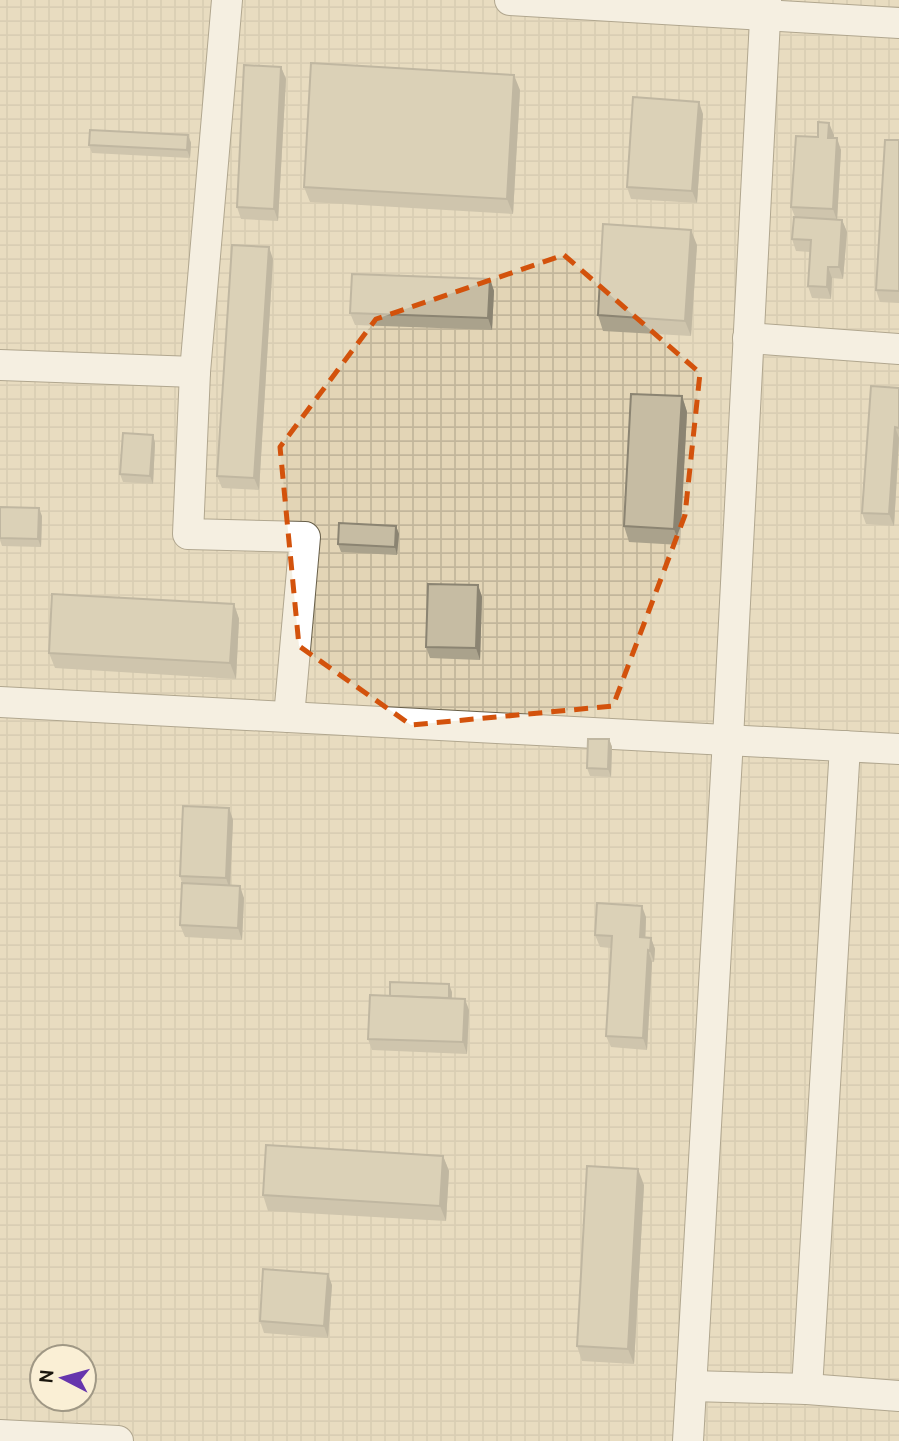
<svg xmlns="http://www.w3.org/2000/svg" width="899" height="1441" viewBox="0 0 899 1441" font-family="Cabin,sans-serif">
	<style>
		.industrial { fill: url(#industrial-grid); fill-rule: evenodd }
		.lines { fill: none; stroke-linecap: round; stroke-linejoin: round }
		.minor-casing { stroke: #685f49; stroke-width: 32 }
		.minor { stroke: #fff; stroke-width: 30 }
		.wall { fill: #aaa28c }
		.shaded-wall { fill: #8b8472 }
		.building { fill: #c6bca3; stroke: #8b8472; stroke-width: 2 }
		.marked { fill: none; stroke: #d3520c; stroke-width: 5; stroke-dasharray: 14 9; stroke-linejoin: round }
	</style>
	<defs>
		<pattern id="industrial-grid" width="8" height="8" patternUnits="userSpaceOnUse" patternTransform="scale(1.75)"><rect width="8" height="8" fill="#e3d5b6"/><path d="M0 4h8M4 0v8" fill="none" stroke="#c2b69b"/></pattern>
	</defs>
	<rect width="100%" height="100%" fill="#ede2c8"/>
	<path class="industrial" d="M 0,0 L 899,0 L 899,1441 L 0,1441 ZM 42,1357 L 84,1357 L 84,1399 L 42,1399 Z"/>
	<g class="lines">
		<defs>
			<g id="minor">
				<path d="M 227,0 L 195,372 L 188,534 L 305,537 L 289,717"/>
				<path d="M 510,0 L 899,23"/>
				<path d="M 748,338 L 899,349"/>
				<path d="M 0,365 L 195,372"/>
				<path d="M 0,702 L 899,749"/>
				<path d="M 691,1386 L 807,1389 L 899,1396"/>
				<path d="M 807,1389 L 845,746"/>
				<path d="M 0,1435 L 118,1441"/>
				<path d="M 688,1441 L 728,739 L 766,0"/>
			</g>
		</defs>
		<use href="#minor" class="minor-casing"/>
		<use href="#minor" class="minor"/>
	</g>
	<g class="wall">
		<path d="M 281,67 L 286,79 L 278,221 L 241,219 L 237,207 Z"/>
		<path d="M 520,90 L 513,214 L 310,202 L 304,187 Z"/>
		<path d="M 703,114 L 697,203 L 631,199 L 627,187 Z"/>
		<path d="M 188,135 L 191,143 L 190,158 L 92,153 L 89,145 Z"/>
		<path d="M 834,135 L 833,138 L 841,150 L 837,220 L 842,220 L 847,232 L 843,279 L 832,278 L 831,299 L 812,298 L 808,286 L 810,252 L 796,251 L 792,239 L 795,217 L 791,207 L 818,137 Z"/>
		<path d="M 899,140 L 899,303 L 880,302 L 876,290 Z"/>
		<path d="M 697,245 L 691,336 L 603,331 L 598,315 Z"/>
		<path d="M 273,259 L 259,490 L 222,488 L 217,476 Z"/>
		<path d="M 490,279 L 494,291 L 492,330 L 355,325 L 350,313 Z"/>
		<path d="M 899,388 L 899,443 L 894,526 L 866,524 L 862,513 Z"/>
		<path d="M 682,396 L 687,412 L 680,545 L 629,542 L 624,526 Z"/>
		<path d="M 153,435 L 155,443 L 153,484 L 123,482 L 120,474 Z"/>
		<path d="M 0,507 L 42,516 L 41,547 L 2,546 L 0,540 Z"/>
		<path d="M 396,526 L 399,534 L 397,555 L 341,552 L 338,544 Z"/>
		<path d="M 478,585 L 482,597 L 480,660 L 430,658 L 426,647 Z"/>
		<path d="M 234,604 L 239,619 L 236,679 L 55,668 L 49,653 Z"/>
		<path d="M 609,739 L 612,747 L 611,777 L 590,776 L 587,768 Z"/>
		<path d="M 229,808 L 233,820 L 230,886 L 244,898 L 242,940 L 185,937 L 180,925 L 182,883 L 180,876 Z"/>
		<path d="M 646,917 L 645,937 L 651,938 L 655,949 L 654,962 L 652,962 L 647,1050 L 611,1047 L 606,1036 L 611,948 L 600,947 L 595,935 Z"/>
		<path d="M 452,992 L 452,998 L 469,1010 L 467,1054 L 372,1050 L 368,1039 L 390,996 Z"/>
		<path d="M 443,1156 L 449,1171 L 446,1221 L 268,1211 L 263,1195 Z"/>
		<path d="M 644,1185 L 634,1364 L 582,1361 L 577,1346 Z"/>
		<path d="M 332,1285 L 328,1338 L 264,1333 L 260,1321 Z"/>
	</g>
	<g class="shaded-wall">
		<path d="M 281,67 L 286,79 L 278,221 L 274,209 Z"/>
		<path d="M 514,75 L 520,90 L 513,214 L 507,199 Z"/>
		<path d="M 699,102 L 703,114 L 697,203 L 692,191 Z"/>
		<path d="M 829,123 L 834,135 L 833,150 L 828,138 Z"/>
		<path d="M 188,135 L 191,143 L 190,158 L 187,150 Z"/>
		<path d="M 837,138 L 841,150 L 837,221 L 833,209 Z"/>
		<path d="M 842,220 L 847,232 L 843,279 L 839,267 Z"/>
		<path d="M 691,230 L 697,245 L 691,336 L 685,321 Z"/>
		<path d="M 269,247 L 273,259 L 259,490 L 254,478 Z"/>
		<path d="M 828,267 L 832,278 L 831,299 L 827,287 Z"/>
		<path d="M 490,279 L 494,291 L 492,330 L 488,318 Z"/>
		<path d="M 682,396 L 687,412 L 680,545 L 674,529 Z"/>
		<path d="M 895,427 L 899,438 L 894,526 L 889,514 Z"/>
		<path d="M 153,435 L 155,443 L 153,484 L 150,476 Z"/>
		<path d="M 39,508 L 42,516 L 41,547 L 38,539 Z"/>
		<path d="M 396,526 L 399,534 L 397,555 L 395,547 Z"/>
		<path d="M 478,585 L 482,597 L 480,660 L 476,648 Z"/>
		<path d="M 234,604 L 239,619 L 236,679 L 230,663 Z"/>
		<path d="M 609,739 L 612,747 L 611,777 L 608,769 Z"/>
		<path d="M 229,808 L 233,820 L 230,890 L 226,878 Z"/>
		<path d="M 240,886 L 244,898 L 242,940 L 238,928 Z"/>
		<path d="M 642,906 L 646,917 L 645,949 L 640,937 Z"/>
		<path d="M 651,938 L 655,949 L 654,962 L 650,951 Z"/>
		<path d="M 648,950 L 652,962 L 647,1050 L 643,1038 Z"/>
		<path d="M 449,984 L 452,992 L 451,1010 L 448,1002 Z"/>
		<path d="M 465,999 L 469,1010 L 467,1054 L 463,1042 Z"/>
		<path d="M 443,1156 L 449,1171 L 446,1221 L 440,1206 Z"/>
		<path d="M 638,1169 L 644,1185 L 634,1364 L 628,1349 Z"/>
		<path d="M 328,1274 L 332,1285 L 328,1338 L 324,1326 Z"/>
	</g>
	<g class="building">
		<path d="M 311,63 L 514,75 L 507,199 L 304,187 Z"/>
		<path d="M 244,65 L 281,67 L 274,209 L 237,207 Z"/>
		<path d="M 633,97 L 699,102 L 692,191 L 627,187 Z"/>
		<path d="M 818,122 L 829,123 L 828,138 L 837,138 L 833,209 L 791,207 L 796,136 L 818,137 Z"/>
		<path d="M 90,130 L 188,135 L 187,150 L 89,145 Z"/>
		<path d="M 885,140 L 899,140 L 899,291 L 876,290 Z"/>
		<path d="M 794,217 L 842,220 L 839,267 L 828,267 L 827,287 L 808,286 L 811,240 L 792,239 Z"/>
		<path d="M 603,224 L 691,230 L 685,321 L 598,315 Z"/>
		<path d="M 232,245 L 269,247 L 254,478 L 217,476 Z"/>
		<path d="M 352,274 L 490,279 L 488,318 L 350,313 Z"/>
		<path d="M 871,386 L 899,388 L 899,428 L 895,427 L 889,514 L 862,513 Z"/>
		<path d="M 631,394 L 682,396 L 674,529 L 624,526 Z"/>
		<path d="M 123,433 L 153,435 L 150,476 L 120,474 Z"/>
		<path d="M 0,507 L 39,508 L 38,539 L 0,538 Z"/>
		<path d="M 339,523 L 396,526 L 395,547 L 338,544 Z"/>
		<path d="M 428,584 L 478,585 L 476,648 L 426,647 Z"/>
		<path d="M 52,594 L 234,604 L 230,663 L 49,653 Z"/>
		<path d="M 588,739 L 609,739 L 608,769 L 587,768 Z"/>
		<path d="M 183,806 L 229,808 L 226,878 L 180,876 Z"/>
		<path d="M 182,883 L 240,886 L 238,928 L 180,925 Z"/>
		<path d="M 597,903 L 642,906 L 640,937 L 651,938 L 650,951 L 648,950 L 643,1038 L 606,1036 L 612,936 L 595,935 Z"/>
		<path d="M 390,982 L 449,984 L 449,998 L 390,996 Z"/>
		<path d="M 370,995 L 465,999 L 463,1042 L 368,1039 Z"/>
		<path d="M 266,1145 L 443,1156 L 440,1206 L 263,1195 Z"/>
		<path d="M 587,1166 L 638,1169 L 628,1349 L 577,1346 Z"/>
		<path d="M 263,1269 L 328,1274 L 324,1326 L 260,1321 Z"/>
	</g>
	<path d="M0 0H899V1441H0ZM 564,255 L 700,373 L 685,515 L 613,706 L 411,725 L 299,646 L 280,447 L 376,319 Z" fill="#ede2c8" fill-opacity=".55" fill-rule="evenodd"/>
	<path class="marked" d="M 564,255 L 700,373 L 685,515 L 613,706 L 411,725 L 299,646 L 280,447 L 376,319 Z"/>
	<g transform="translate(63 1378) rotate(276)"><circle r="33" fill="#faefd5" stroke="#a09885" stroke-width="2"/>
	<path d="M0-5L12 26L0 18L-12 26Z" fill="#6635ad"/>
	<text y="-10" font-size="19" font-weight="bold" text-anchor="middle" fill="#1a160d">N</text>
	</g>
</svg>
